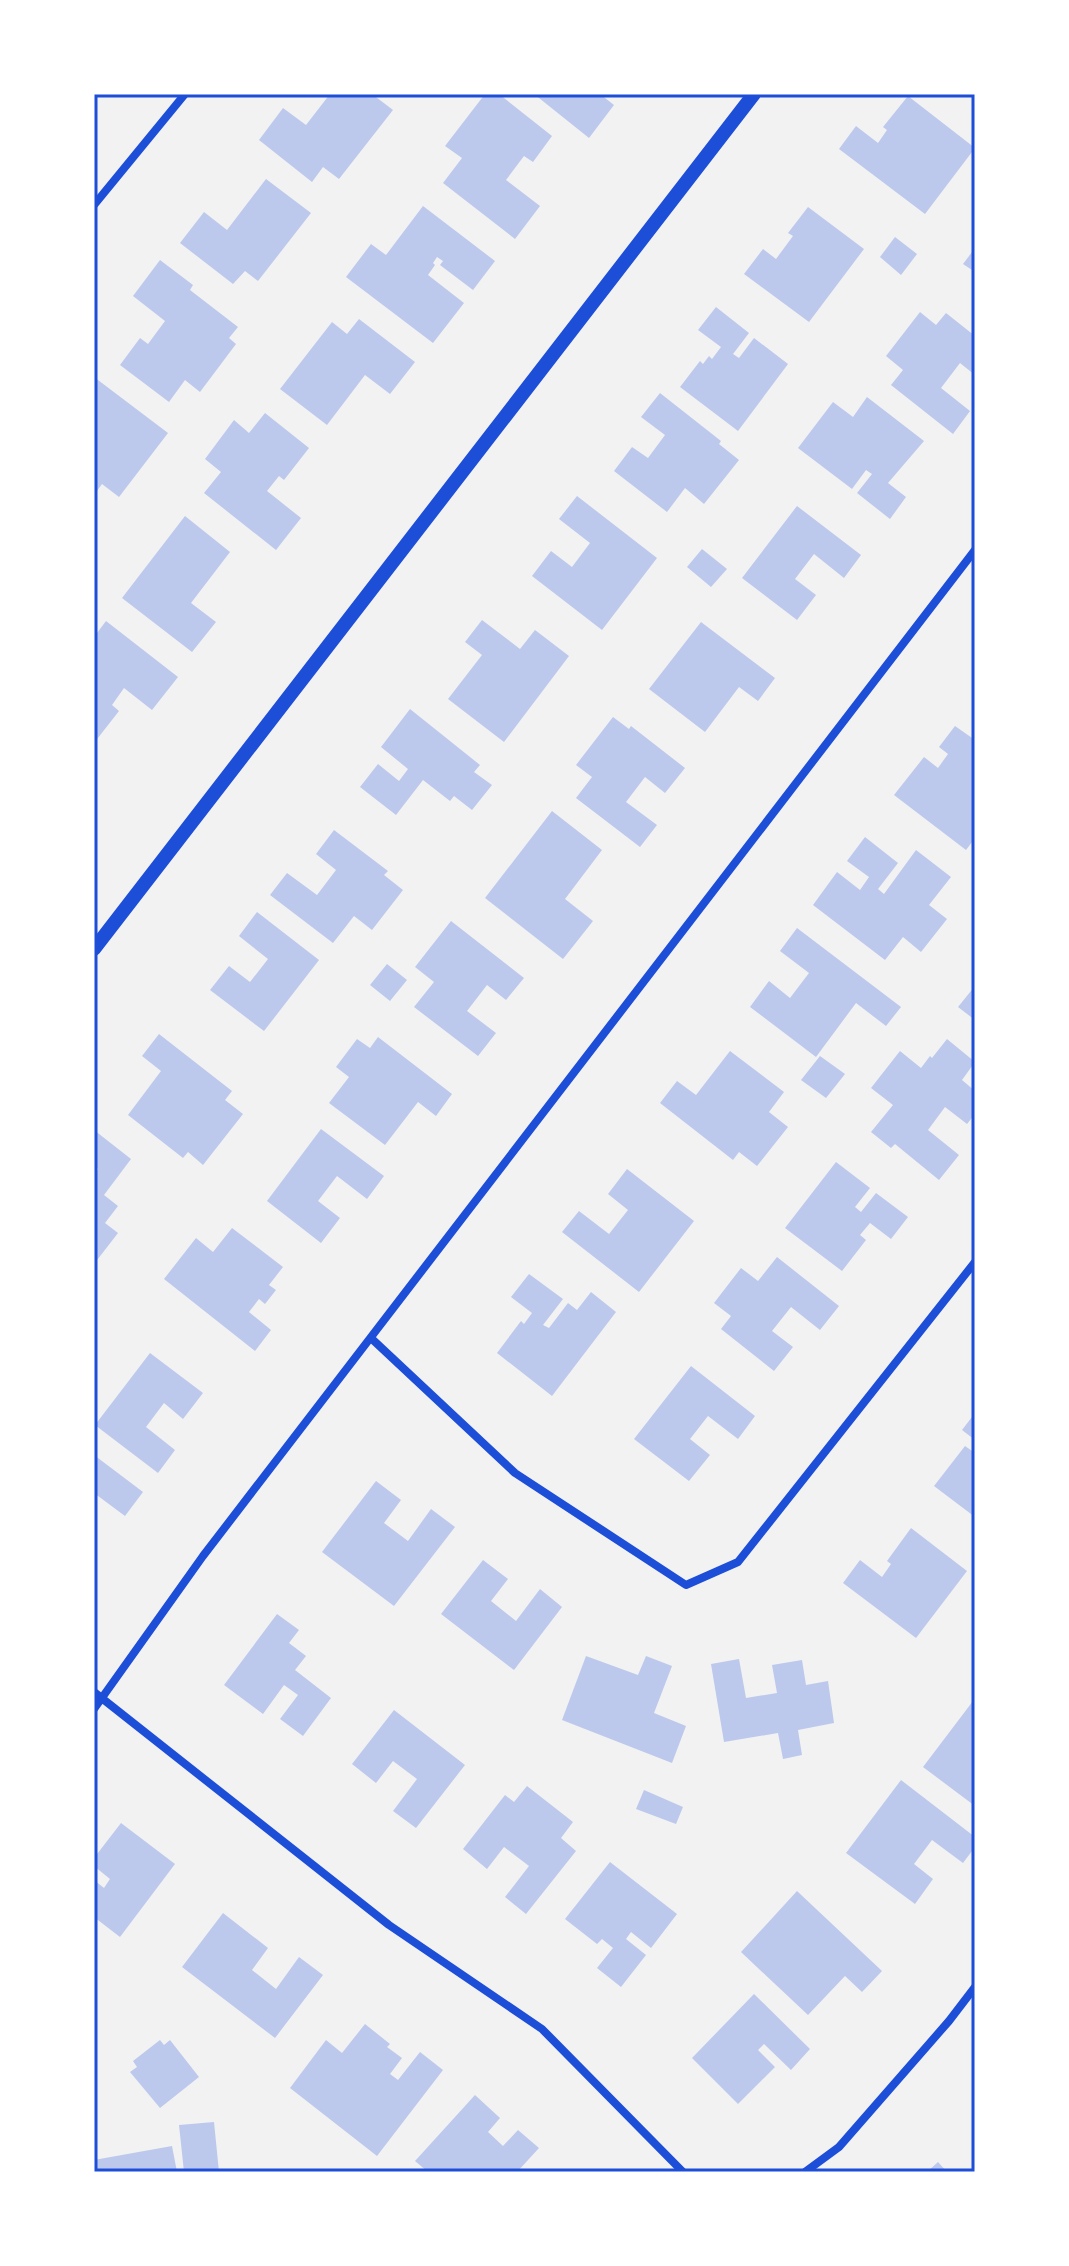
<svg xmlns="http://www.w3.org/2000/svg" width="1069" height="2266" font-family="Helvetica,sans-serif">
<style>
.building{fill:#bdc9ec}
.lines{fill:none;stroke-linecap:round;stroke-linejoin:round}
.minor{stroke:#1d4ed8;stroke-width:8}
.tertiary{stroke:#1d4ed8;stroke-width:14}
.neatline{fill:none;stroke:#1d4ed8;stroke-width:3}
</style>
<rect width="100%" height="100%" fill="#f2f2f2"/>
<!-- building -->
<path class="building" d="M 330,94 L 372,94 L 393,110 L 339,179 L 323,167 L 312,182 L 259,140 L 283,108 L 306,125 Z
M 485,94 L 499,94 L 552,136 L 533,162 L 524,156 L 506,180 L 540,206 L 515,239 L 443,183 L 462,158 L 445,146 Z
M 534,94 L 600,94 L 614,105 L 589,138 Z
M 908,96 L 975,148 L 925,214 L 839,149 L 856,126 L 878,143 L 887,130 L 883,127 Z
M 266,179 L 311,213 L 258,281 L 245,271 L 233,284 L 180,243 L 204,212 L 227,230 Z
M 423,206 L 495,261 L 473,290 L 440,265 L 443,261 L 437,257 L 433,263 L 435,265 L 428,275 L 464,303 L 433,343 L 346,277 L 371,244 L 386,255 Z
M 808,207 L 864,249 L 809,322 L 744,274 L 763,249 L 776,259 L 793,236 L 788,233 Z
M 895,237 L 917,254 L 901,275 L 880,257 Z
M 975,248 L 975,272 L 963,264 Z
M 160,260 L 193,285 L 190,290 L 238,327 L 229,338 L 236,344 L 200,392 L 185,380 L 169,402 L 120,365 L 140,338 L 148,344 L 165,321 L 133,296 Z
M 716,307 L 749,333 L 733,354 L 739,358 L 754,338 L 788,364 L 738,431 L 680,387 L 700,361 L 703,364 L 709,356 L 712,359 L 721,347 L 698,330 Z
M 920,312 L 936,325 L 946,313 L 975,336 L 975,375 L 960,363 L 941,388 L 970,411 L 953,434 L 891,385 L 903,370 L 886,356 Z
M 359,319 L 415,362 L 390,394 L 365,375 L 327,425 L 280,389 L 332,322 L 347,334 Z
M 94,377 L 168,433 L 119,497 L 102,484 L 94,495 Z
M 660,393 L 721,441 L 719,444 L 739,460 L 704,504 L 685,488 L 667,512 L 614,471 L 632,447 L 648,458 L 665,435 L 641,417 Z
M 867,397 L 924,441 L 888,483 L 906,497 L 890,519 L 857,493 L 872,474 L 866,470 L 852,489 L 798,448 L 833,402 L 853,417 Z
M 265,413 L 309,448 L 284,480 L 279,476 L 267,491 L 301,518 L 276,550 L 204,493 L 221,472 L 205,459 L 234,420 L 249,433 Z
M 577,496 L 657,558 L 602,630 L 532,576 L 551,551 L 572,567 L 590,543 L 559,519 Z
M 797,506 L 861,555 L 844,578 L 814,554 L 795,579 L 816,595 L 797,620 L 742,578 Z
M 185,516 L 230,552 L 191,603 L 216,622 L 192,652 L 122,598 Z
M 702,549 L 727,569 L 711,587 L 687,567 Z
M 482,620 L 520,649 L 535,630 L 569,656 L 504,742 L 448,699 L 482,655 L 465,642 Z
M 106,621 L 178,677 L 152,710 L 124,688 L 112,705 L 119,711 L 94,743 L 94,637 Z
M 701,622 L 775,678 L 758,701 L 739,687 L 705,732 L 649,689 Z
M 410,709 L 480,765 L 474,772 L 492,785 L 472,810 L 454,796 L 450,801 L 423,780 L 396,815 L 360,787 L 378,764 L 399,781 L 408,769 L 381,747 Z
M 613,717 L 629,729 L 631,726 L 685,768 L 665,793 L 645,777 L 626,802 L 657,825 L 640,847 L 576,798 L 592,777 L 576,765 Z
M 955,726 L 975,740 L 975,838 L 966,850 L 894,795 L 924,757 L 938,768 L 948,754 L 939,747 Z
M 552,811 L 602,850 L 565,899 L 593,921 L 563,959 L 485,898 Z
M 334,830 L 388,871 L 384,875 L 403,890 L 372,930 L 354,916 L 333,943 L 270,895 L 287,873 L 317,895 L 336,870 L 316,854 Z
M 865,837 L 898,863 L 878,889 L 884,894 L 916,850 L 951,877 L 929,905 L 947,919 L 921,952 L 903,937 L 885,960 L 813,905 L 837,872 L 860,890 L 869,877 L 847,861 Z
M 257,912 L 319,960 L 264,1031 L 210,990 L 229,966 L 250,982 L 268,959 L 239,936 Z
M 451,921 L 524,978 L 506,1000 L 487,985 L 467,1011 L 496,1033 L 478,1056 L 414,1007 L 434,982 L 415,967 Z
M 797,928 L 901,1007 L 886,1026 L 856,1003 L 816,1057 L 750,1007 L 769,981 L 790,998 L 809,973 L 780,951 Z
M 387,964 L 407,980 L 390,1001 L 370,985 Z
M 975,986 L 975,1020 L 958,1007 Z
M 159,1034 L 232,1091 L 225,1100 L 243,1114 L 203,1165 L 188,1152 L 183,1158 L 128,1115 L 161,1071 L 142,1056 Z
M 378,1037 L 452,1094 L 436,1116 L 418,1102 L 385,1145 L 329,1103 L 349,1077 L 336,1067 L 357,1039 L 370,1048 Z
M 947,1039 L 975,1062 L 962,1080 L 975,1091 L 975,1114 L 967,1124 L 945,1107 L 928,1130 L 959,1155 L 939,1180 L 895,1144 L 891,1148 L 871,1132 L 893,1105 L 871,1088 L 900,1051 L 921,1068 L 930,1056 L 932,1058 Z
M 730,1051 L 784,1092 L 769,1112 L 788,1127 L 757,1166 L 739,1152 L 733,1160 L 660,1103 L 677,1081 L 696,1095 Z
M 820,1056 L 845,1074 L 826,1098 L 801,1080 Z
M 321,1129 L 384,1176 L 367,1199 L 337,1176 L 318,1201 L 340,1218 L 321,1243 L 267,1201 Z
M 94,1130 L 131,1159 L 104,1195 L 118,1206 L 105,1223 L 118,1233 L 94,1264 L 94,1174 L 98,1169 L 94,1166 Z
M 836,1162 L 870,1188 L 855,1207 L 861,1212 L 876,1193 L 908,1217 L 891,1239 L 870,1223 L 860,1235 L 866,1240 L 842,1271 L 785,1228 Z
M 627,1169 L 694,1221 L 639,1292 L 562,1232 L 579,1211 L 609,1234 L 628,1210 L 608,1194 Z
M 232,1228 L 283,1267 L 269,1285 L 276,1290 L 265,1304 L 259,1299 L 249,1312 L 271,1330 L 255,1351 L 164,1279 L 196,1238 L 213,1252 Z
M 777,1257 L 839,1306 L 820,1330 L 791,1307 L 772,1331 L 793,1347 L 774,1371 L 721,1329 L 731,1316 L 714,1303 L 741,1268 L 758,1281 Z
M 529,1274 L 563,1299 L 543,1325 L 549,1328 L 568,1303 L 577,1310 L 591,1292 L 616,1312 L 552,1396 L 497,1353 L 521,1321 L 524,1324 L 532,1313 L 511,1297 Z
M 150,1353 L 203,1393 L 183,1419 L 164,1403 L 146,1427 L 175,1450 L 158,1473 L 95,1425 Z
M 691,1366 L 755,1416 L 738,1439 L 708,1416 L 690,1439 L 710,1455 L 689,1481 L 634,1439 Z
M 975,1413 L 975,1440 L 962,1430 Z
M 965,1446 L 975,1453 L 975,1517 L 934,1486 Z
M 94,1455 L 143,1492 L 125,1516 L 94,1493 Z
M 376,1481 L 401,1500 L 384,1523 L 408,1541 L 431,1509 L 455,1527 L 394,1606 L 322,1552 Z
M 911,1528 L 967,1571 L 916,1638 L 843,1583 L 860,1560 L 882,1577 L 891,1564 L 887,1561 Z
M 483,1560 L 508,1579 L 491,1601 L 516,1621 L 540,1589 L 562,1607 L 514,1670 L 441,1614 Z
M 277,1614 L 299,1630 L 289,1643 L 306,1656 L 295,1670 L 331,1698 L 303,1736 L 280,1719 L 298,1695 L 284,1685 L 263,1714 L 224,1685 Z
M 586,1656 L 638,1675 L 646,1656 L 672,1666 L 654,1713 L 686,1726 L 672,1763 L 562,1720 Z
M 739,1659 L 746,1698 L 777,1693 L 772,1665 L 802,1660 L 806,1685 L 828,1681 L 834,1723 L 798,1730 L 802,1755 L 783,1759 L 778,1733 L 724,1742 L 711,1664 Z
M 973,1701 L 975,1702 L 975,1806 L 923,1767 Z
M 394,1710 L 465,1765 L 416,1828 L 393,1811 L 417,1779 L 393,1761 L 376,1783 L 352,1764 Z
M 901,1780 L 975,1837 L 975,1847 L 963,1863 L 932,1840 L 914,1864 L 933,1879 L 915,1904 L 846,1853 Z
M 527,1786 L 573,1822 L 561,1838 L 576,1851 L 526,1914 L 505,1897 L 529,1866 L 504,1847 L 487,1869 L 463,1849 L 505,1795 L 514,1802 Z
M 644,1790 L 683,1807 L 676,1824 L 636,1809 Z
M 121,1823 L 175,1864 L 120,1937 L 94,1917 L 94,1880 L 104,1888 L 110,1879 L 94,1866 L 94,1858 Z
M 610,1862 L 677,1914 L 651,1948 L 631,1932 L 626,1939 L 646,1955 L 621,1987 L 597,1968 L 613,1948 L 602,1939 L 597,1944 L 565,1919 Z
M 797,1891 L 882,1971 L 862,1992 L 845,1976 L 808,2015 L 741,1952 Z
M 223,1913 L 268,1948 L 252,1970 L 276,1989 L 299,1957 L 323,1975 L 275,2038 L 182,1967 Z
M 754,1994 L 810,2049 L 791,2070 L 764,2044 L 758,2050 L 775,2067 L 738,2104 L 692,2058 Z
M 365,2024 L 390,2044 L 387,2047 L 402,2058 L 390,2074 L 398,2080 L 420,2052 L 443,2070 L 377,2156 L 290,2088 L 326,2040 L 342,2053 Z
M 160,2040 L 164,2045 L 170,2040 L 199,2077 L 160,2108 L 130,2072 L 137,2067 L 133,2061 Z
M 475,2095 L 500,2118 L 488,2132 L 503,2146 L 518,2130 L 539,2148 L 517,2172 L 428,2172 L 415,2161 Z
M 214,2122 L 219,2172 L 184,2172 L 179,2125 Z
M 172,2146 L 177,2172 L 94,2172 L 94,2160 Z
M 938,2162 L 947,2172 L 927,2172 Z"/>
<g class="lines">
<!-- minor -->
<path class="minor" d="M 94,205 L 185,94
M 372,1339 L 515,1473 L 686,1585 L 738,1562 L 975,1262
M 94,1692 L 389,1925 L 542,2029 L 683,2172
M 94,1709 L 203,1556 L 975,550
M 805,2172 L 839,2147 L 949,2021 L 975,1987"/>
<!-- tertiary -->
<path class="tertiary" d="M 94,949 L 754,94"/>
</g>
<!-- border -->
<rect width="1069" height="2266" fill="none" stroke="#ffffff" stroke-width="192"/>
<rect x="96" y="96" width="877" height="2074" class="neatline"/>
</svg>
